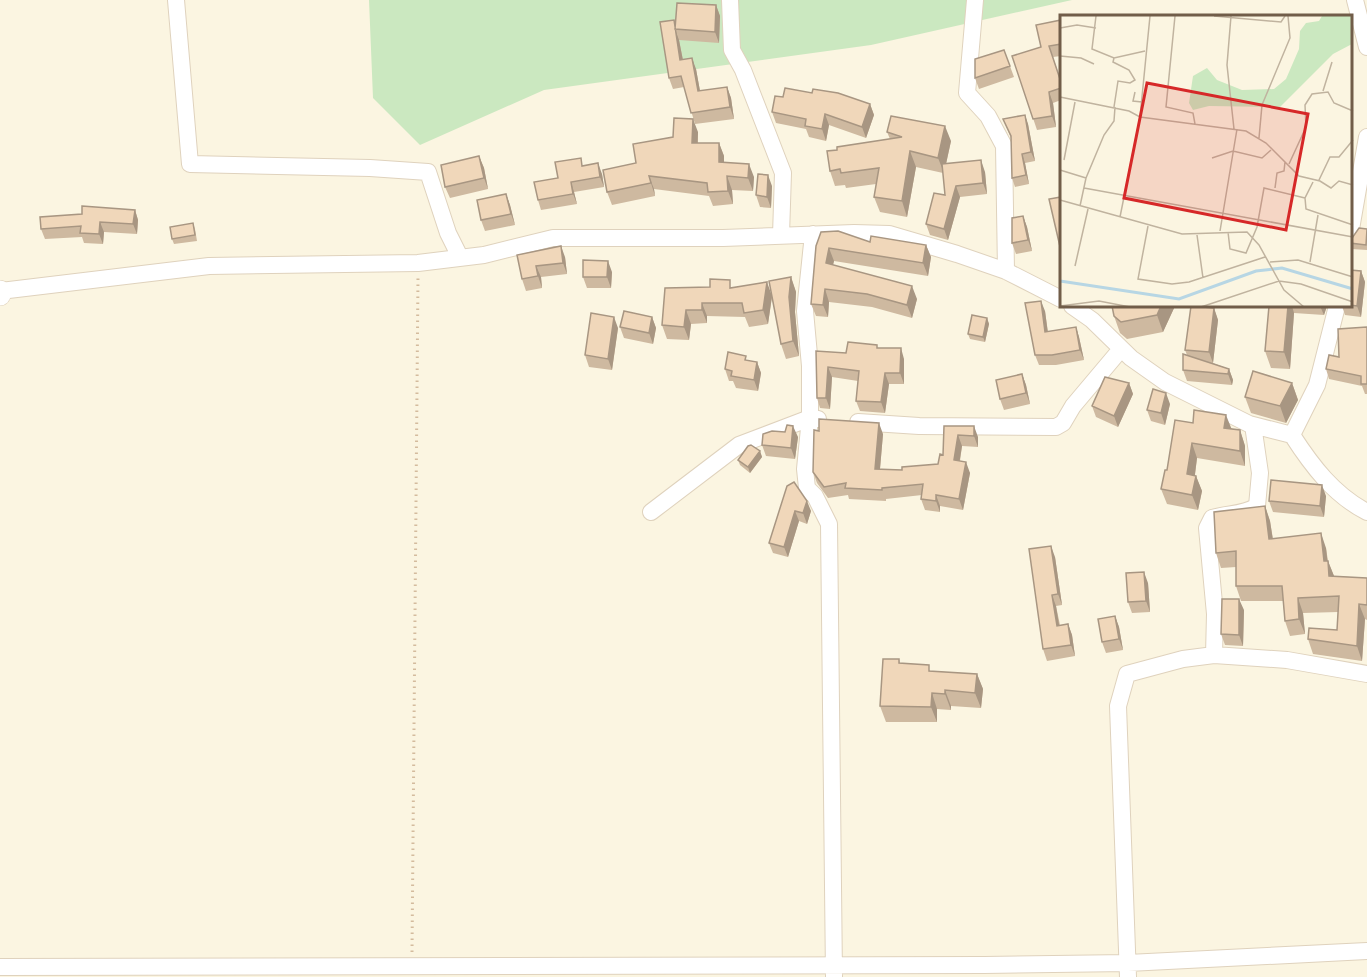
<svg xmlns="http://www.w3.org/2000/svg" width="1367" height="977" font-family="Roboto,sans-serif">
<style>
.green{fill:#cbe8c0}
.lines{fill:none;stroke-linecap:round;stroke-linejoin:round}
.minor-casing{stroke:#dfd2bd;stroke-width:18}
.tertiary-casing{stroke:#dfd2bd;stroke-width:22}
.path{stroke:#d4bb9d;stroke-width:3;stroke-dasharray:1.5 4.5;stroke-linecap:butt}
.minor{stroke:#fff;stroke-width:16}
.tertiary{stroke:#fff;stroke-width:21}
.wall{fill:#ceb9a0}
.shaded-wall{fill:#a89682}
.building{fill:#f0d7ba;stroke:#a89682;stroke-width:1.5}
.inset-river{fill:none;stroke:#b7d6e4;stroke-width:3}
.inset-road{fill:none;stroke:#c0b39f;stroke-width:1.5}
.view{fill:#d62828;fill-opacity:0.15;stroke:#d62828;stroke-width:3}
.inset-edge{fill:none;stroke:#715d49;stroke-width:3}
</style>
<rect width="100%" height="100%" fill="#fbf5e1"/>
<!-- green -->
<path class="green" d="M 369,0 L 1072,0 L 871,45 L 544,90 L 420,145 L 373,98 Z"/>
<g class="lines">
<!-- minor casing -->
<g class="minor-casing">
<path id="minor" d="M 176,0 L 190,164 L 370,168 L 428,172 L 448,233 L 460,257
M 730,0 L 732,50 L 743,70 L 783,173 L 781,235
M 975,0 L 967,93 L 988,116 L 1004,146 L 1006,271
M 1355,0 L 1367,47
M 813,234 L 805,311 L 810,366 L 810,418 L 805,469 L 807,488 L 815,496 L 829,524 L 834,976
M 1350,235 L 1367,137
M 0,291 L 209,266 L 418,263 L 484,255 L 553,238 L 723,238 L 854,233 L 889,234 L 957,254 L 1006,271 L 1061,299
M 1072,306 L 1092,320 L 1131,358 L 1165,382 L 1249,424 L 1292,435 C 1312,466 1334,495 1367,512
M 858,422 L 919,426 L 1056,427 L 1063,423 L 1073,406 L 1121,349
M 1292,435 L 1317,385 L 1337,306
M 651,512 L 739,445 L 810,418 L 818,419
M 1214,655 L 1215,614 L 1207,528 L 1212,518 C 1228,513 1244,515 1257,506 L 1260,473 L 1253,425
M 0,967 L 984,965 L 1128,963 L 1367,951
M 1128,977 L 1118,706 L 1127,674 L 1183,659 L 1214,655 L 1287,660 L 1367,674"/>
</g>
<!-- tertiary casing -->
<g class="tertiary-casing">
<path id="tertiary" d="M 0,295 L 0,291"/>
</g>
<!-- path -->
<path class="path" d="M 412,952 L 418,277"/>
<!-- minor -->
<use href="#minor" class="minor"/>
<!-- tertiary -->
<use href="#tertiary" class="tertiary"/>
</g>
<!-- wall -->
<path class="wall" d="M 716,5 L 720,16 L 719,43 L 679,40 L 683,60 L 696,69 L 700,91 L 727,87 L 731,98 L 734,119 L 695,124 L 684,87 L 673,89 L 669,78 L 675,25 Z
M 1061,20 L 1061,56 L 1053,57 L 1061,81 L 1061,100 L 1053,103 L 1056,127 L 1037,130 L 1012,56 L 1041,47 Z
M 1004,50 L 1014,77 L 979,89 L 975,78 Z
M 783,97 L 870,104 L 874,115 L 866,138 L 829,125 L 826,141 L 809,137 L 806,129 L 776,123 L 772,112 Z
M 1025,115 L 1028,124 L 1035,161 L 1025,163 L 1029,184 L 1015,187 L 1012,178 L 1011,138 L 1003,119 Z
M 698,132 L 698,143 L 719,143 L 724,156 L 724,162 L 754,177 L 753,191 L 732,190 L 733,204 L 713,206 L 709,196 L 654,189 L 655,196 L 612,205 L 607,192 L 636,163 L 673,137 Z
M 887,132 L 951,141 L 946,164 L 985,172 L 987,194 L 960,197 L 948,240 L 930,235 L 926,224 L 945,195 L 943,173 L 916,167 L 907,217 L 880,212 L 874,197 L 876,184 L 846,188 L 845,185 L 835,186 L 830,171 L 837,150 L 890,139 Z
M 479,156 L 484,168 L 488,189 L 450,198 L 445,187 Z
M 584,166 L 602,174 L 604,187 L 574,192 L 577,204 L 541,210 L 538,200 L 558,178 Z
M 772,186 L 771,208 L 760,207 L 756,195 Z
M 506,194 L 510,205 L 515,225 L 485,231 L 481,220 Z
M 135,210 L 138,220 L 137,234 L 104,232 L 103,244 L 84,243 L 82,237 L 45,239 L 41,229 L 82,214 Z
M 1023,216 L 1027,227 L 1032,251 L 1016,254 L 1012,243 Z
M 193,223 L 195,229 L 197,241 L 174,244 L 172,239 Z
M 1367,229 L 1367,250 L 1351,249 L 1350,243 Z
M 926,245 L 931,257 L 928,276 L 834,261 L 833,265 L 917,299 L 912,318 L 872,307 L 829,302 L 828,317 L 816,316 L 811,304 L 816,246 Z
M 517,255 L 565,257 L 567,274 L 541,277 L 542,288 L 526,291 L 522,279 Z
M 1350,270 L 1361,271 L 1365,282 L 1361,317 L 1345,315 L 1342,306 L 1350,306 Z
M 612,272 L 611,288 L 587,288 L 583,277 Z
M 791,277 L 796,292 L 795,312 L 799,356 L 786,359 L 781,344 L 772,297 L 768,324 L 749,327 L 745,317 L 707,316 L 707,323 L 691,324 L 689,340 L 667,339 L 662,325 L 665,288 L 733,288 L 772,295 Z
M 1175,306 L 1163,332 L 1127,339 L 1120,333 L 1114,316 Z
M 1269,306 L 1327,306 L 1324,315 L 1294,313 L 1290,369 L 1271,368 L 1265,351 Z
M 1214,308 L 1218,320 L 1213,363 L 1229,369 L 1233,380 L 1232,385 L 1187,381 L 1183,370 L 1187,355 L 1185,350 Z
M 1045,311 L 1048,332 L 1076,327 L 1079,337 L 1084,360 L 1056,365 L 1039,365 L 1035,355 Z
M 652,317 L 656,328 L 653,344 L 624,338 L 620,327 Z
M 987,318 L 989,324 L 985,342 L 970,339 L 968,334 Z
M 1367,327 L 1367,394 L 1365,394 L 1362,386 L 1329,379 L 1326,369 L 1339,357 Z
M 618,328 L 612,370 L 589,367 L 585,355 Z
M 878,348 L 904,359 L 904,384 L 889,384 L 885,413 L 860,411 L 856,401 L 858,381 L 832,377 L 830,409 L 820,408 L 817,398 L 816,351 L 846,353 Z
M 748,361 L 757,362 L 761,373 L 758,391 L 736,388 L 733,381 L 729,381 L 725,369 Z
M 1022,374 L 1026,385 L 1030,404 L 1004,410 L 1000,399 Z
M 1129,383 L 1133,394 L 1118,427 L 1096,417 L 1092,406 Z
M 1292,383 L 1298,400 L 1286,423 L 1251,413 L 1245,397 Z
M 1170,404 L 1165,425 L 1151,421 L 1147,410 Z
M 1175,420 L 1240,430 L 1245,446 L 1245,466 L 1197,458 L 1195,475 L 1196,476 L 1202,491 L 1198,510 L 1167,504 L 1161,489 L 1167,470 Z
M 944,426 L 978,437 L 978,447 L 962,446 L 960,461 L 970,473 L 963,510 L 940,506 L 940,512 L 925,510 L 921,499 L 922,495 L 886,499 L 886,501 L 849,499 L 848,495 L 828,498 L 817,483 L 813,472 L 819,431 L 883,434 L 880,469 L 902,470 L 938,464 L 943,455 Z
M 785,432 L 798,437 L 795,459 L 766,456 L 762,445 Z
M 760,451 L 762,457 L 750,473 L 740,465 L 738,460 Z
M 787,486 L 811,511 L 807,524 L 799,521 L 788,557 L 773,553 L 769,543 Z
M 1326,496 L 1324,517 L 1273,512 L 1269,501 Z
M 1265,506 L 1270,521 L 1273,539 L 1326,548 L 1328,561 L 1334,576 L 1367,578 L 1367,620 L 1365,619 L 1362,661 L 1313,654 L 1308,639 L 1337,630 L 1338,612 L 1303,613 L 1305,634 L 1290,636 L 1285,621 L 1283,601 L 1241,601 L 1236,586 L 1236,567 L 1221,568 L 1216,553 Z
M 1055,557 L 1062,605 L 1056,606 L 1060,625 L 1068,624 L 1072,635 L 1075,656 L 1047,661 L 1043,649 Z
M 1148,583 L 1150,612 L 1132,613 L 1128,602 Z
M 1244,610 L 1243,646 L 1225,645 L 1221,634 Z
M 1115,616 L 1119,627 L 1123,650 L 1106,653 L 1102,642 Z
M 899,659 L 900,663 L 931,671 L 977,674 L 983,689 L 981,708 L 951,706 L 951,710 L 937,709 L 937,722 L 886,722 L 880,706 Z"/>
<!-- shaded-wall -->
<path class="shaded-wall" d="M 716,5 L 720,16 L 719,43 L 715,32 Z
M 675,29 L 679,40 L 685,71 L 680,60 Z
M 692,58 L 696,69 L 702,102 L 698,91 Z
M 727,87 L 731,98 L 734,119 L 730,107 Z
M 1049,92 L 1053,103 L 1056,127 L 1052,116 Z
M 870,104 L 874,115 L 866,138 L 862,127 Z
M 825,114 L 829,125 L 826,141 L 822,129 Z
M 1025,115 L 1028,124 L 1035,161 L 1031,152 Z
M 693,119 L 698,132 L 697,156 L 692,143 Z
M 945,126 L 951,141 L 944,173 L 938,158 Z
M 719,143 L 724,156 L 724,175 L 719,162 Z
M 910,151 L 916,167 L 907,217 L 902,201 Z
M 1022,154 L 1025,163 L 1029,184 L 1026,175 Z
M 479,156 L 484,168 L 488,189 L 484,178 Z
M 981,160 L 985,172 L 987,194 L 983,183 Z
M 598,163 L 602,174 L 604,187 L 600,177 Z
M 749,164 L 754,177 L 753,191 L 748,178 Z
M 768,175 L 772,186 L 771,208 L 767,197 Z
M 649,176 L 654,189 L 655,196 L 651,183 Z
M 727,176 L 732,190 L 733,204 L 728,191 Z
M 571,182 L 574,192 L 577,204 L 573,194 Z
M 956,186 L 960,197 L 948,240 L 944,229 Z
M 506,194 L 510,205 L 515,225 L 511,214 Z
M 135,210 L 138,220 L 137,234 L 133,224 Z
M 1023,216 L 1027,227 L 1032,251 L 1028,240 Z
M 100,222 L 104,232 L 103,244 L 99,234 Z
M 926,245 L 931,257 L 928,276 L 923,263 Z
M 561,246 L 565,257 L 567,274 L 563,263 Z
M 829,248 L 834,261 L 830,276 L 826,263 Z
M 608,261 L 612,272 L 611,288 L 607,277 Z
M 536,266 L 541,277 L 542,288 L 538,276 Z
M 1361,271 L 1365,282 L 1361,317 L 1357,306 Z
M 791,277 L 796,292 L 795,312 L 799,356 L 793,341 L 789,297 Z
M 767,282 L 772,296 L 768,324 L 763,310 Z
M 912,286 L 917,299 L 912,318 L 907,305 Z
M 825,289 L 829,302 L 828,317 L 823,305 Z
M 1041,301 L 1045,311 L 1049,342 L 1045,332 Z
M 702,303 L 707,316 L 707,323 L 702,310 Z
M 1161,306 L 1175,306 L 1163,332 L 1157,315 Z
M 1288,306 L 1292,306 L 1294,313 L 1290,369 L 1284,352 Z
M 1320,306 L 1327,306 L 1324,315 Z
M 1214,308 L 1218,320 L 1213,363 L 1209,352 Z
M 686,310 L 691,324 L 689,340 L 684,327 Z
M 614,317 L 618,328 L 612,370 L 608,359 Z
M 652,317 L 656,328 L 653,344 L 649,333 Z
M 987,318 L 989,324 L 985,342 L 983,337 Z
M 1076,327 L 1079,337 L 1084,360 L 1080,350 Z
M 901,348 L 904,359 L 904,384 L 900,373 Z
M 757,362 L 761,373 L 758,391 L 754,380 Z
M 828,367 L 832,377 L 830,409 L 826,398 Z
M 1229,369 L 1233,380 L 1232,385 L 1228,374 Z
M 885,373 L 889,384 L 885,413 L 881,402 Z
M 1022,374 L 1026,385 L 1030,404 L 1026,393 Z
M 1129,383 L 1133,394 L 1118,427 L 1114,416 Z
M 1292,383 L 1298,400 L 1286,423 L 1280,406 Z
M 1166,393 L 1170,404 L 1165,425 L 1161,413 Z
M 1226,415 L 1232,430 L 1224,428 Z
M 879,423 L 883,434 L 879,480 L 875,469 Z
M 793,426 L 798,437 L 795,459 L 791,448 Z
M 974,426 L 978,437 L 978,447 L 974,436 Z
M 1240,430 L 1245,446 L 1245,466 L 1240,451 Z
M 958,435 L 962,446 L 958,471 L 954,460 Z
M 1192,443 L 1197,458 L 1193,489 L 1187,474 Z
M 760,451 L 762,457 L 750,473 L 748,467 Z
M 966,462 L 970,473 L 963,510 L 959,499 Z
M 1196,476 L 1202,491 L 1198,510 L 1192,495 Z
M 1322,485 L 1326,496 L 1324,517 L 1320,506 Z
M 936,495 L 940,506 L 940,512 L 936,501 Z
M 807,501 L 811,511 L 807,524 L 803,513 Z
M 1265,506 L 1270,521 L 1275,554 L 1269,539 Z
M 795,511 L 799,521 L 788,557 L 784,547 Z
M 1321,533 L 1326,548 L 1328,566 L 1328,561 L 1334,576 L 1334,591 L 1324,561 Z
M 1051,546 L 1055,557 L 1062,605 L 1058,594 Z
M 1144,572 L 1148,583 L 1150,612 L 1146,601 Z
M 1052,595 L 1056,606 L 1061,637 L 1057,626 Z
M 1298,598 L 1303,613 L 1305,634 L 1299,619 Z
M 1239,599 L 1244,610 L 1243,646 L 1239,635 Z
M 1359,604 L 1365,619 L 1362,661 L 1357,646 Z
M 1115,616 L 1119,627 L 1123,650 L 1119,639 Z
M 1068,624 L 1072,635 L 1075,656 L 1071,645 Z
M 977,674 L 983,689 L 981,708 L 975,693 Z
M 945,690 L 951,706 L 951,710 L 945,694 Z
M 932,693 L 937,709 L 937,722 L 931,707 Z"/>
<!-- building -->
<path class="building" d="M 677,3 L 716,5 L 715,32 L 675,29 Z
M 674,20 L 680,60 L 692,58 L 698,91 L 727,87 L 730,107 L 691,113 L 681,76 L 669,78 L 660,22 Z
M 1061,20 L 1061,44 L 1049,46 L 1061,82 L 1061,88 L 1049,92 L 1052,116 L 1033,119 L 1012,56 L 1041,47 L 1036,25 Z
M 1004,50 L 1010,66 L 975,78 L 975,59 Z
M 785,88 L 812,93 L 813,89 L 838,93 L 870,104 L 862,127 L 825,114 L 822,129 L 805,126 L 806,119 L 772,112 L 775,96 L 783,97 Z
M 1025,115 L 1031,152 L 1022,154 L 1026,175 L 1012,178 L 1011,136 L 1003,119 Z
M 891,116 L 945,126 L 938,158 L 910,151 L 902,201 L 874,197 L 879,168 L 841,173 L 840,169 L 830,171 L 827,151 L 837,150 L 837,147 L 902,137 L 887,132 Z
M 674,118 L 693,119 L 692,143 L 719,143 L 719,162 L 749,164 L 748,178 L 727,176 L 728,191 L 708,192 L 707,183 L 649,176 L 651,183 L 607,192 L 603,170 L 636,163 L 633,144 L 673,137 Z
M 479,156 L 484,178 L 445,187 L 441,165 Z
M 581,158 L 582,166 L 598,163 L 600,177 L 571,182 L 573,194 L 538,200 L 534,182 L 558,178 L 555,162 Z
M 981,160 L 983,183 L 956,186 L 944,229 L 926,224 L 934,193 L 945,195 L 942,164 Z
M 758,174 L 768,175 L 767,197 L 756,195 Z
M 506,194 L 511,214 L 481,220 L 477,200 Z
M 1061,197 L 1061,251 L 1049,199 Z
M 82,206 L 135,210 L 133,224 L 100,222 L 99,234 L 80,233 L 81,226 L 41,229 L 40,217 L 82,214 Z
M 1023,216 L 1028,240 L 1012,243 L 1012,218 Z
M 193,223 L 195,235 L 172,239 L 170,227 Z
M 1359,228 L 1367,229 L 1366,245 L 1350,243 L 1350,241 Z
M 838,231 L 870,242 L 871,236 L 926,245 L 923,263 L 829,248 L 826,263 L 912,286 L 907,305 L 867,294 L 825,289 L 823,305 L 811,304 L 816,246 L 821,232 Z
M 561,246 L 563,263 L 536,266 L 538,276 L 522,279 L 517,255 Z
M 583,260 L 608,261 L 607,277 L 583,277 Z
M 1350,270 L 1361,271 L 1357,306 L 1350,305 Z
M 791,277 L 789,297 L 793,341 L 781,344 L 769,281 Z
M 710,279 L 730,280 L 730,288 L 767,282 L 763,310 L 744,313 L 742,303 L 702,303 L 702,310 L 686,310 L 684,327 L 662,325 L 665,288 L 710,287 Z
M 1041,301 L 1045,332 L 1076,327 L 1080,350 L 1052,355 L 1035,355 L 1025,303 Z
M 1112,306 L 1161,306 L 1157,315 L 1121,322 L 1114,316 Z
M 1191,306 L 1214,308 L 1209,352 L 1185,350 Z
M 1269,306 L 1288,306 L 1284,352 L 1265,351 Z
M 624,311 L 652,317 L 649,333 L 620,327 Z
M 591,313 L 614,317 L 608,359 L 585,355 Z
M 972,315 L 987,318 L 983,337 L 968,334 Z
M 1367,327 L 1367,384 L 1361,384 L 1361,376 L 1326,369 L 1329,355 L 1339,357 L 1338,329 Z
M 848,342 L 877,345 L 877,348 L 901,348 L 900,373 L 885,373 L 881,402 L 856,401 L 859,371 L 828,367 L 826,398 L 817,398 L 816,351 L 846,353 Z
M 728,352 L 746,356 L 745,360 L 757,362 L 754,380 L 731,376 L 732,371 L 725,369 Z
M 1183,354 L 1229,369 L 1228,374 L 1183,370 Z
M 1253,371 L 1292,383 L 1280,406 L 1245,397 Z
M 1022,374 L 1026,393 L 1000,399 L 996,380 Z
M 1105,377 L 1129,383 L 1114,416 L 1092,406 Z
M 1153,389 L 1166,393 L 1161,413 L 1147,410 Z
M 1194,410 L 1226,415 L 1224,428 L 1240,430 L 1240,451 L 1192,443 L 1187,474 L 1196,476 L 1192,495 L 1161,489 L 1165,470 L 1167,470 L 1175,420 L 1193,423 Z
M 819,419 L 879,423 L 875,469 L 902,470 L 902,467 L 938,464 L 940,454 L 943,455 L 944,426 L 974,426 L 974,436 L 958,435 L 954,460 L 966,462 L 959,499 L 936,495 L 936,501 L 921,499 L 923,484 L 882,488 L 882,490 L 845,488 L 846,483 L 824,487 L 813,472 L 814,430 L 819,431 Z
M 787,425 L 793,426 L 791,448 L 762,445 L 763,434 L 772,431 L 785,432 Z
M 751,445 L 760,451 L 748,467 L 738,460 L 748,446 Z
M 1271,480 L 1322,485 L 1320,506 L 1269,501 Z
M 794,482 L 807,501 L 803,513 L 795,511 L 784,547 L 769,543 L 787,486 Z
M 1265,506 L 1269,539 L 1321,533 L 1324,561 L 1328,561 L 1329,576 L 1367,578 L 1367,605 L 1359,604 L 1357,646 L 1308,639 L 1309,628 L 1337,630 L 1339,596 L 1298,598 L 1299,619 L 1285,621 L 1282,586 L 1236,586 L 1236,551 L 1216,553 L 1214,512 Z
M 1051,546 L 1058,594 L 1052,595 L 1057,626 L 1068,624 L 1071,645 L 1043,649 L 1029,549 Z
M 1144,572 L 1146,601 L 1128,602 L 1126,573 Z
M 1222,599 L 1239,599 L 1239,635 L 1221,634 Z
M 1115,616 L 1119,639 L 1102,642 L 1098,619 Z
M 883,659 L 899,659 L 899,663 L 929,665 L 929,671 L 977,674 L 975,693 L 945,690 L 945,694 L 932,693 L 931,707 L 880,706 Z"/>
<!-- overview -->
<g transform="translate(1060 15)">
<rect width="292" height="292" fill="#fbf5e1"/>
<path d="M 262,1 L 292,1 L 292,29 L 273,39 L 220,92 L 149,91 L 133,95 L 129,88 L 133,61 L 147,53 L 157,65 L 182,75 L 214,74 L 226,64 L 239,34 L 240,16 L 246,8 L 259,6 Z" fill="#cbe8c0"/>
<path class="inset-river" d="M 0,266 L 119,284 L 196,256 L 222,253 L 293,274"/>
<path class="inset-road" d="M 36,1 L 32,34 L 54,43 L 85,36M 115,1 L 106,92 L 133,98 L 135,109M 154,1 L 221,7 L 225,1M 171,1 L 167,50 L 174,114M 0,13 L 17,10 L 36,13M 0,15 L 0,34M 0,41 L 21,43 L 34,49M 54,43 L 53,47 L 69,55 L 75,65 L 70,68 L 58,66 L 54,92M 263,76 L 272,47M 75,77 L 73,86 L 82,87M 0,82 L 69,96 L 80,102 L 186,116 L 206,128 L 239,161 L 260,166 L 271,173 L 279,166 L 293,170M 199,123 L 202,90 L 230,23 L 228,1M 152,143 L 173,136 L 202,143 L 211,135M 4,145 L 15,87M 229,149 L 246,112 L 245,90 L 252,79 L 268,77 L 274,88 L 293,96M 0,155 L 26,163M 259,165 L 270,142 L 279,142 L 293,125M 253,167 L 245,183 L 246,194 L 293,210M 24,173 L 293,222M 215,173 L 217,158 L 224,156 L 225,147M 0,185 L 122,219 L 187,217 L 199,230 L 224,275 L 244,292M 20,191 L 26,163 L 44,120 L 54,106 L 55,92M 60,202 L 80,102 L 90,1M 88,211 L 78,264 L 112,269 L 129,267 L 205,242M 160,216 L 177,114M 168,217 L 170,234 L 186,238 L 197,212 L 204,173 L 245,183M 137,220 L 143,263M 210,247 L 238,245 L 293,262M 250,247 L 258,200M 15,251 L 28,194M 0,291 L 39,286 L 70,292M 141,292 L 219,266 L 241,269 L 293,287"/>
<path class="view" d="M 87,68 L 248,99 L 226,215 L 64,183 Z"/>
<rect width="292" height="292" class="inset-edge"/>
</g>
</svg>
